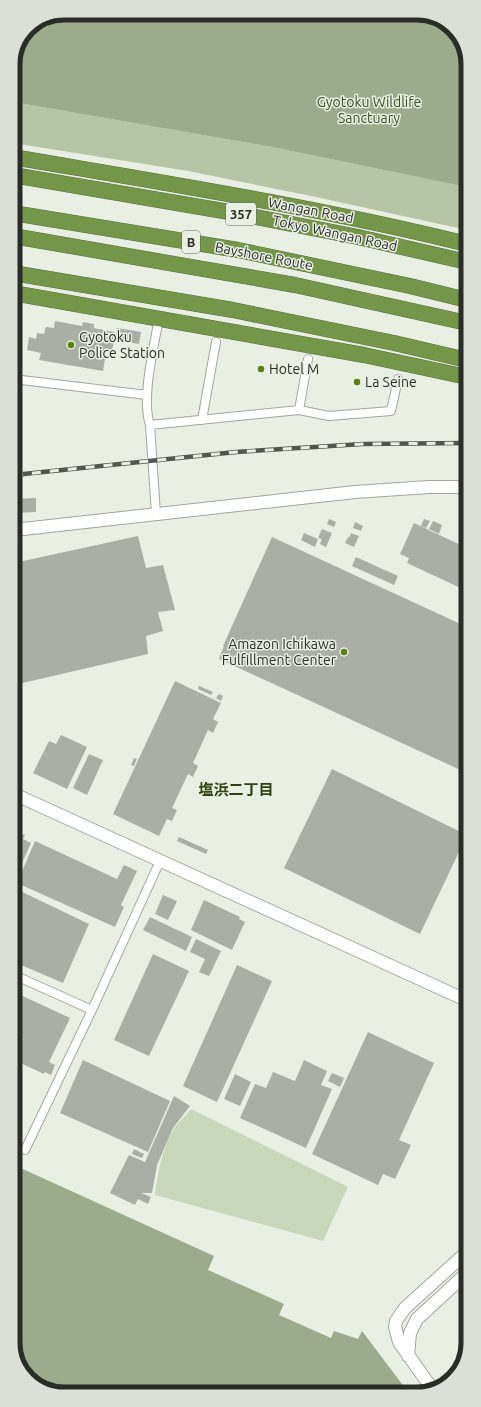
<svg xmlns="http://www.w3.org/2000/svg" width="481" height="1407" font-family="Ubuntu,'Noto Sans JP',sans-serif">
<style>
.green{fill:#c9d7ba}
.forest{fill:#b6c5a6}
.water{fill:#9cab8c}
.building{fill:#aaafa5}
.lines{fill:none;stroke-linecap:round;stroke-linejoin:round}
.street-casing{stroke:#a1a69c;stroke-width:10}
.secondary-casing{stroke:#a1a69c;stroke-width:14}
.highway-casing{stroke:#59713d;stroke-width:16}
.street{stroke:#fff;stroke-width:8}
.secondary{stroke:#fff;stroke-width:12}
.highway{stroke:#739649;stroke-width:15}
.rail-casing{stroke:#535650;stroke-width:4.5}
.rail{stroke:#eaefe4;stroke-width:3;stroke-dasharray:9;stroke-linecap:butt}
.poi-dot{fill:#5a840e;stroke:#eaefe4;stroke-width:1.5}
.labels{text-anchor:middle;dominant-baseline:central;stroke-width:3;stroke-linejoin:round;paint-order:stroke}
.shield{fill:#eaefe4;stroke:#646660;stroke-width:1}
.shield-label{font-size:13px;font-weight:bold;fill:#2a2c28}
.park-label{font-size:14px;fill:#384d1d;stroke:#eaefe4}
.street-label{font-size:14px;fill:#2a2c28;stroke:#eaefe4}
.poi-label{font-size:14px;fill:#2a2c28;stroke:#eaefe4;text-anchor:start}
.neighbourhood-label{font-size:15px;font-weight:bold;fill:#2e430f;stroke:#eaefe4}
.rim{fill:none;stroke:#2a2c28;stroke-width:5}
</style>
<rect width="100%" height="100%" fill="#eaefe4"/>
<!-- green -->
<path class="green" d="M 191,1109 L 348,1187 L 323,1241 L 155,1195 C 158,1171 162,1148 175,1127 C 180,1121 186,1115 191,1109 Z"/>
<!-- forest -->
<path class="forest" d="M 13,102 L 272,147 L 466,187 L 467,230 L 316,197 L 188,171 L 13,143 Z"/>
<!-- water -->
<path class="water" d="M 64,13 L 420,13 L 450,26 L 466,51 L 466,187 L 272,147 L 13,102 L 13,61 L 28,28 Z
M 14,1165 L 214,1256 L 208,1270 L 284,1304 L 279,1315 L 331,1338 L 334,1331 L 358,1339 L 362,1331 L 408,1392 L 61,1394 L 31,1381 L 15,1356 Z"/>
<!-- building -->
<path class="building" d="M 13,312 L 18,312 L 14,334 L 13,334 Z
M 55,321 L 115,332 L 112,353 L 106,352 L 103,371 L 39,360 L 41,353 L 27,350 L 29,337 L 36,339 L 37,333 L 44,334 L 46,327 L 54,328 Z
M 83,322 L 94,324 L 94,328 L 82,326 Z
M 117,328 L 141,332 L 139,344 L 115,340 Z
M 36,498 L 36,512 L 14,513 L 14,499 Z
M 329,519 L 336,522 L 334,527 L 327,524 Z
M 424,519 L 430,521 L 426,528 L 421,526 Z
M 433,521 L 442,525 L 439,534 L 429,529 Z
M 355,522 L 363,526 L 361,531 L 353,528 Z
M 414,523 L 467,548 L 467,591 L 407,563 L 409,558 L 400,554 Z
M 322,529 L 332,533 L 326,547 L 320,544 L 322,539 L 318,538 Z
M 304,533 L 318,539 L 315,547 L 301,540 Z
M 351,533 L 359,536 L 354,547 L 345,543 L 348,537 L 349,538 Z
M 138,536 L 146,568 L 163,565 L 175,610 L 158,612 L 163,631 L 146,636 L 148,654 L 14,685 L 14,563 Z
M 272,537 L 467,627 L 467,773 L 219,659 L 224,646 L 223,646 Z
M 356,557 L 398,576 L 394,585 L 352,566 Z
M 175,681 L 221,703 L 213,719 L 218,722 L 213,733 L 208,730 L 193,763 L 198,766 L 193,777 L 188,774 L 172,808 L 177,810 L 172,821 L 167,819 L 159,836 L 113,814 Z
M 199,686 L 213,692 L 211,695 L 198,689 Z
M 219,694 L 223,696 L 221,701 L 216,698 Z
M 61,735 L 87,747 L 67,789 L 33,773 L 49,741 L 56,744 Z
M 89,754 L 103,760 L 87,795 L 73,788 Z
M 134,758 L 137,759 L 134,766 L 131,765 Z
M 332,769 L 467,835 L 420,934 L 284,868 Z
M 14,831 L 25,835 L 23,839 L 31,843 L 14,881 Z
M 179,837 L 208,850 L 206,854 L 177,841 Z
M 35,841 L 117,879 L 124,865 L 137,871 L 121,905 L 124,907 L 115,927 L 17,883 Z
M 14,888 L 89,924 L 63,983 L 14,962 Z
M 163,895 L 177,901 L 168,920 L 155,914 Z
M 204,900 L 240,917 L 239,919 L 245,922 L 232,950 L 191,930 Z
M 150,917 L 192,937 L 186,951 L 143,930 Z
M 196,939 L 221,951 L 209,976 L 199,972 L 205,959 L 190,952 Z
M 153,954 L 189,971 L 149,1056 L 114,1040 Z
M 237,965 L 272,981 L 217,1102 L 183,1086 Z
M 14,992 L 70,1018 L 49,1062 L 55,1065 L 51,1075 L 45,1072 L 44,1074 L 14,1060 L 23,1039 L 14,1035 Z
M 368,1032 L 434,1063 L 399,1140 L 411,1145 L 395,1179 L 383,1174 L 378,1185 L 312,1154 Z
M 83,1060 L 170,1101 L 148,1152 L 60,1113 Z
M 304,1060 L 327,1071 L 321,1085 L 332,1089 L 306,1148 L 240,1118 L 255,1084 L 266,1088 L 273,1072 L 295,1081 Z
M 332,1073 L 344,1078 L 340,1087 L 328,1081 Z
M 235,1074 L 251,1082 L 240,1106 L 224,1099 Z
M 174,1096 L 190,1106 L 173,1128 L 157,1165 L 152,1193 L 141,1193 L 151,1197 L 148,1204 L 138,1199 L 135,1205 L 110,1193 L 129,1155 L 145,1162 Z
M 14,1137 L 21,1140 L 14,1154 Z
M 134,1149 L 144,1154 L 142,1158 L 132,1154 Z"/>
<g class="lines">
<!-- street casing -->
<g class="street-casing">
<path id="street" d="M 13,379 L 147,395
M 299,410 L 308,359
M 202,420 L 216,342
M 150,425 L 299,410 L 329,416 L 391,411 L 398,379
M 156,514 L 150,425 C 141,398 154,347 159,318
M 14,975 L 92,1010
M 25,1150 L 92,1010 L 160,861"/>
</g>
<!-- secondary casing -->
<g class="secondary-casing">
<path id="secondary" d="M 14,530 L 355,492 L 429,487 L 467,487
M 14,794 L 468,1001
M 408,1356 L 410,1333 L 417,1319 L 468,1272
M 433,1390 L 399,1342 L 395,1327 L 396,1321 L 405,1308 L 468,1251"/>
</g>
<!-- highway casing -->
<g class="highway-casing">
<path id="highway" d="M 13,157 C 165,183 317,207 467,244
M 13,175 L 235,213 L 358,237 L 467,262
M 13,213 L 238,250 L 410,286 L 467,300
M 13,236 L 295,285 L 467,323
M 13,273 L 233,310 L 394,343 L 467,360
M 13,293 L 364,355 L 467,377"/>
</g>
<!-- street -->
<use href="#street" class="street"/>
<!-- secondary -->
<use href="#secondary" class="secondary"/>
<!-- highway -->
<use href="#highway" class="highway"/>
<!-- rail casing -->
<g class="rail-casing">
<path id="rail" d="M 14,475 L 236,452 L 363,444 L 467,443"/>
</g>
<!-- rail -->
<use href="#rail" class="rail"/>
</g>
<!-- markers -->
<g class="poi-dot">
<circle cx="71" cy="345" r="4"/>
<circle cx="261" cy="369" r="4"/>
<circle cx="357" cy="382" r="4"/>
<circle cx="344" cy="652" r="4"/>
</g>
<g class="labels">
<!-- shield labels -->
<g class="shield">
<rect x="226" y="203" width="30" height="22" rx="3"/>
<rect x="182" y="231" width="18" height="22" rx="3"/>
</g>
<g class="shield-label">
<text x="241" y="214">357</text>
<text x="191" y="242">B</text>
</g>
<!-- park labels -->
<g class="park-label">
<text x="369" y="102">Gyotoku Wildlife<tspan x="369" dy="16">Sanctuary</tspan></text>
</g>
<!-- street labels -->
<g class="street-label">
<text transform="translate(311 210) rotate(11)">Wangan Road</text>
<text transform="translate(335 233) rotate(12)">Tokyo Wangan Road</text>
<text transform="translate(264 256) rotate(11)">Bayshore Route</text>
</g>
<!-- poi labels -->
<g class="poi-label">
<text x="79" y="337">Gyotoku<tspan x="79" dy="16">Police Station</tspan></text>
<text x="269" y="369">Hotel M</text>
<text x="365" y="382">La Seine</text>
<text x="336" y="644" text-anchor="end">Amazon Ichikawa<tspan x="336" dy="16">Fulfillment Center</tspan></text>
</g>
<!-- neighbourhood labels -->
<g class="neighbourhood-label">
<text x="236" y="789">塩浜二丁目</text>
</g>
</g>
<!-- crop -->
<path d="M0 0H481V1407H0ZM64 20H417A44 44 0 0 1 461 64V1343A44 44 0 0 1 417 1387H64A44 44 0 0 1 20 1343V64A44 44 0 0 1 64 20Z" fill="#dbdfd5" fill-rule="evenodd"/>
<path class="rim" d="M64 20H417A44 44 0 0 1 461 64V1343A44 44 0 0 1 417 1387H64A44 44 0 0 1 20 1343V64A44 44 0 0 1 64 20Z"/>
</svg>
